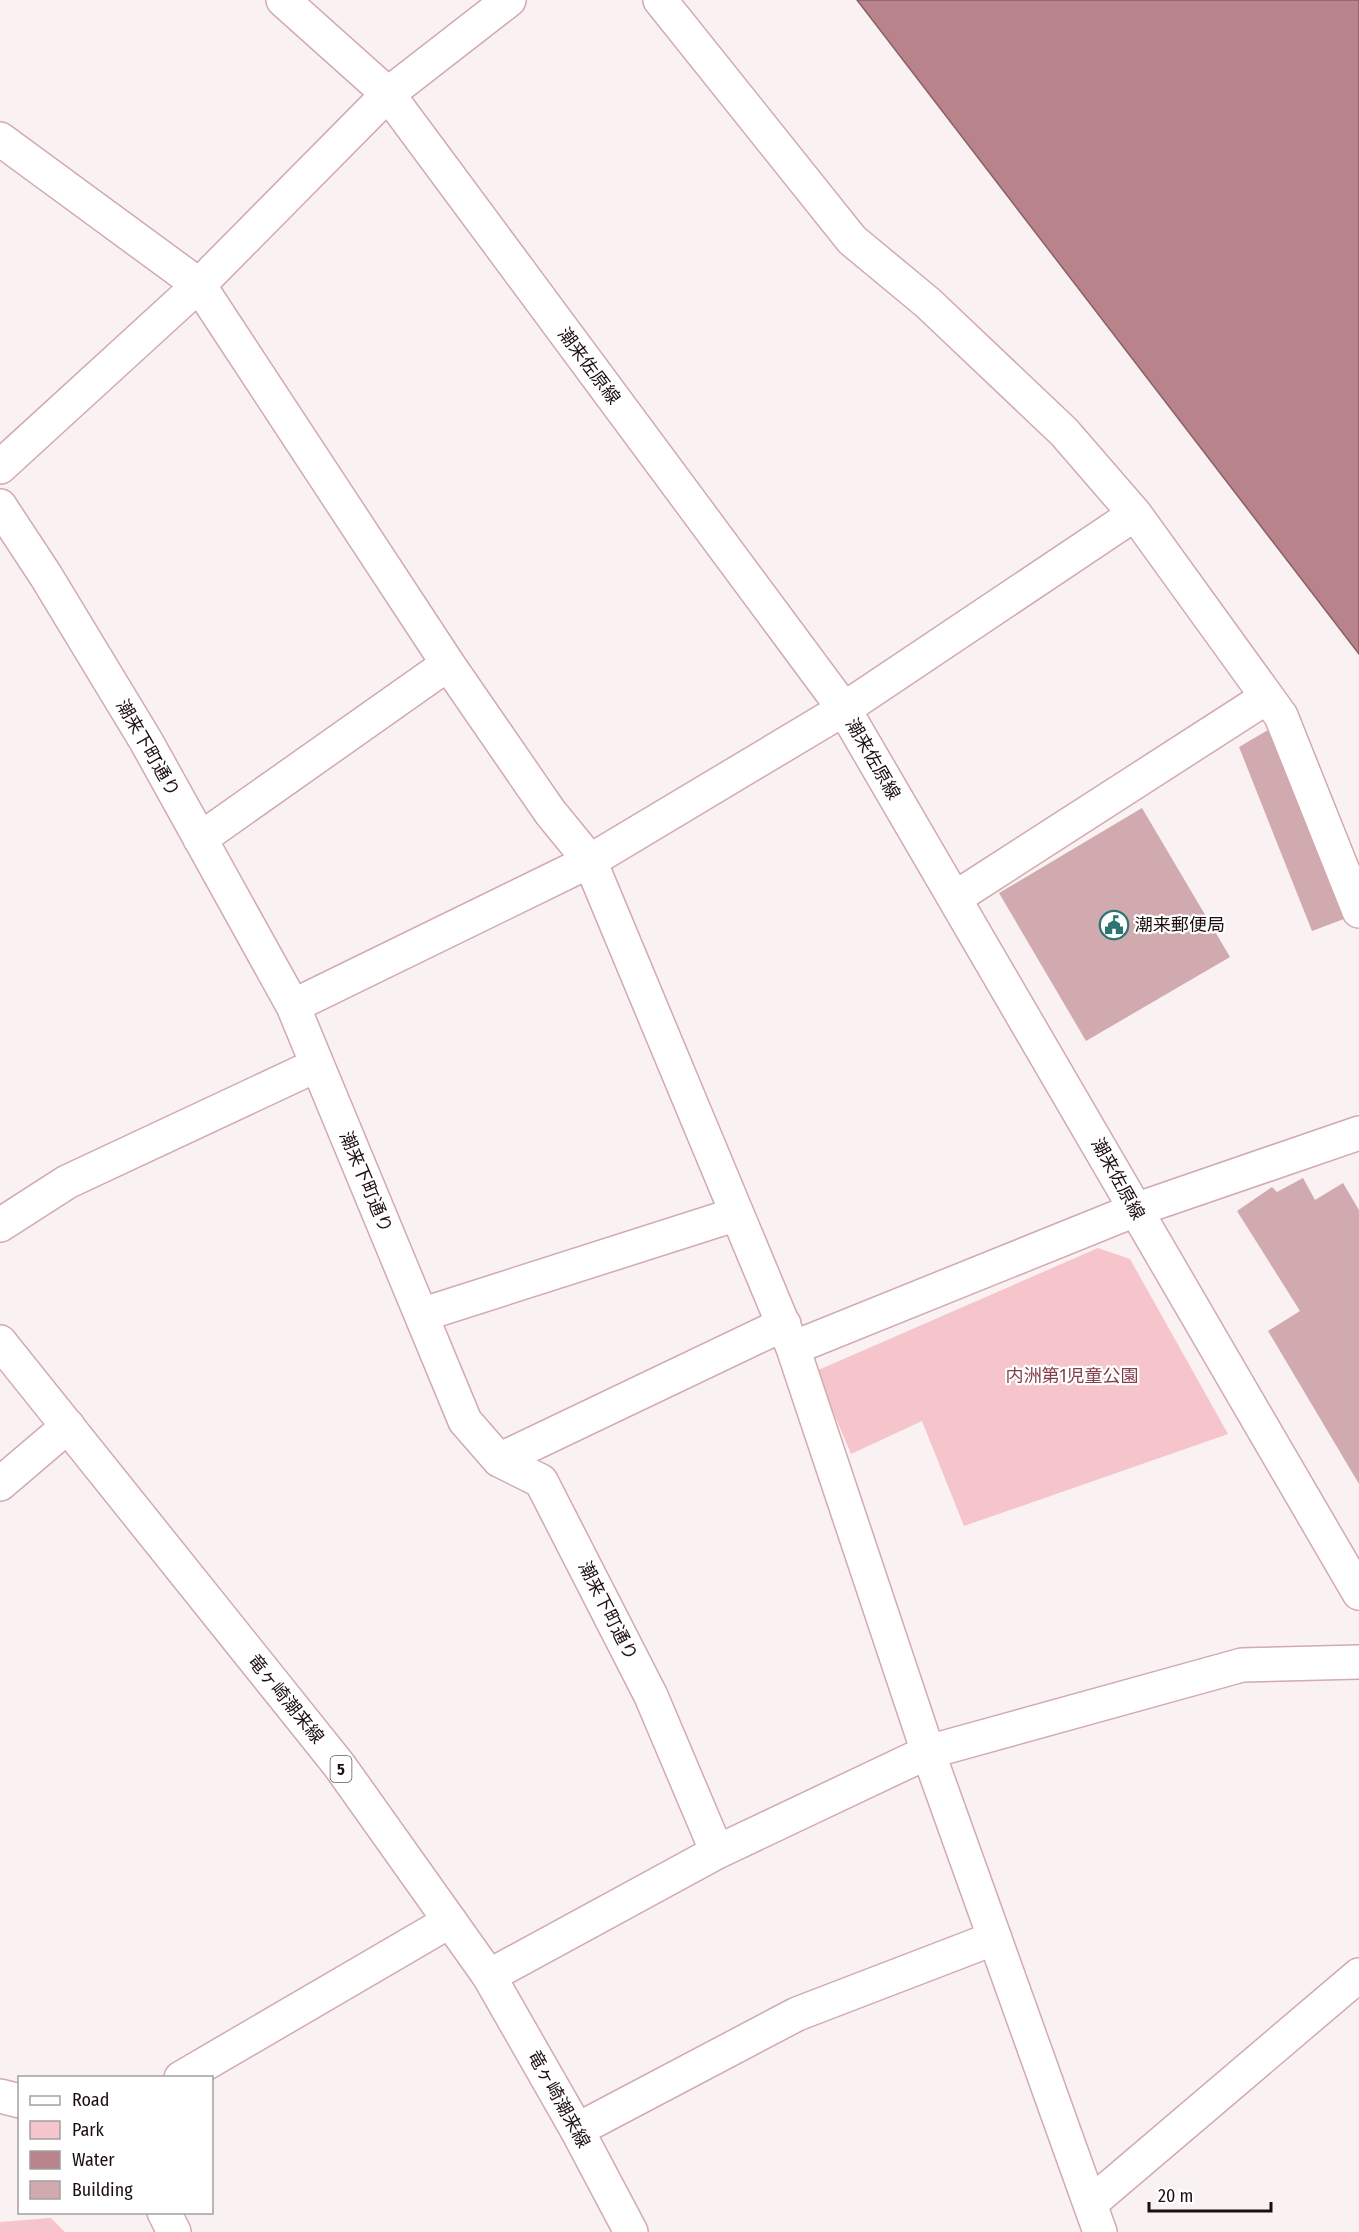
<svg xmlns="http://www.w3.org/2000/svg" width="1359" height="2232" font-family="'Fira Sans Condensed','Noto Sans JP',sans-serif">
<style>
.green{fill:#f6c4cb}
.water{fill:#b8838b;stroke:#8a6066;stroke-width:1.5}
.building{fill:#d1aaaf}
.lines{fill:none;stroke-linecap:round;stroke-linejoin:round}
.minor-casing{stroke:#d2aab0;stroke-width:36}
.major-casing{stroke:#d2aab0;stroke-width:36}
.minor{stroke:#fff;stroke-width:33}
.major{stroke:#fff;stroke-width:33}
.labels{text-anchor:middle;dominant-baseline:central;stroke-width:4.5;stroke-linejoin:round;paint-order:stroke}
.shield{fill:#fff;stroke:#615758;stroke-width:1.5}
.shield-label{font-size:16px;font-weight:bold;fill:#1d0f11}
.street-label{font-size:18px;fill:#1d0f11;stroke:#fff}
.poi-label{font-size:18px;fill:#1d0f11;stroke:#fff;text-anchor:start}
.park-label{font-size:18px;fill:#833e4b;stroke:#fff}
</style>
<rect width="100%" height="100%" fill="#f9f1f2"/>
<!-- green -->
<path class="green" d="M 1098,1248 L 1130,1259 L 1228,1434 L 964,1526 L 922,1421 L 851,1454 L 816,1371 Z
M 51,2218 L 65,2232 L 0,2232 L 0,2222 Z"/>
<!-- water -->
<path class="water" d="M 857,0 L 1359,0 L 1359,654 Z"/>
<!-- building -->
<path class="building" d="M 1268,730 L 1344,919 L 1312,931 L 1239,747 Z
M 1142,808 L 1230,957 L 1086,1041 L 999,893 Z
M 1303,1178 L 1315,1200 L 1343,1183 L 1359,1210 L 1359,1484 L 1268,1331 L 1300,1311 L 1237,1211 L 1272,1187 L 1277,1192 Z"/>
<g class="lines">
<!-- minor casing -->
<g class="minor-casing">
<path id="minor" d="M 660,0 L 852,240 L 928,303 L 1064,432 L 1135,514 L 1281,716 L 1359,911
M 0,139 L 199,285 L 448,664 L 550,812 L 590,861 L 793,1348 L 928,1752 L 1100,2232
M 0,467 L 199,285 L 388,94 L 509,0
M 0,506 L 46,576 L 146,741 L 293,1006 L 465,1421 L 499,1460 L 541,1481 L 651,1696 L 717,1852
M 200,839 L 448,664
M 955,898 L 1267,697
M 293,1006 L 590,861 L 844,709 L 1135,514
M 0,1225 L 67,1182 L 317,1065
M 421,1315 L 737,1214
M 793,1348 L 1135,1210 L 1359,1133
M 499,1460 L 784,1324
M 0,1484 L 68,1426
M 489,1976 L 717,1852 L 928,1752 L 1242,1665 L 1359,1662
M 181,2078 L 450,1921
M 0,2096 L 20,2101
M 577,2130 L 797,2014 L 995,1938
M 1091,2203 L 1359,1975
M 164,2212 L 174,2232"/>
</g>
<!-- major casing -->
<g class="major-casing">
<path id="major" d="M 283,0 L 388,94 L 844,709 L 1359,1593
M 0,1342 L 339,1765 L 489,1976 L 577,2130 L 631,2232"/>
</g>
<!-- minor -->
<use href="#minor" class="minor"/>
<!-- major -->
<use href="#major" class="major"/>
</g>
<!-- icons -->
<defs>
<g id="civic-ring" transform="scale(1.5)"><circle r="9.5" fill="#fff" stroke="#2c7571" stroke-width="1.5"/><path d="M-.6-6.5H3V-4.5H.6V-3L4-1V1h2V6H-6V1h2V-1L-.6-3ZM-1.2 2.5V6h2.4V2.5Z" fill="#2c7571"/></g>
</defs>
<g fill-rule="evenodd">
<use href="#civic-ring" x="1114" y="925"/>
</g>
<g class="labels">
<!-- shield labels -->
<rect class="shield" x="330.5" y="1756" width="21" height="26" rx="4.5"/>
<g class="shield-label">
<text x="341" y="1769">5</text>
</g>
<!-- street labels -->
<g class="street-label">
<text transform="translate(589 366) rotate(53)">潮来佐原線</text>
<text transform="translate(148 748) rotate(60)">潮来下町通り</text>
<text transform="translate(873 759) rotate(60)">潮来佐原線</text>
<text transform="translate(1118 1179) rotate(61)">潮来佐原線</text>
<text transform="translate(366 1182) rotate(67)">潮来下町通り</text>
<text transform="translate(608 1611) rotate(63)">潮来下町通り</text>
<text transform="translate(286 1699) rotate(51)">竜ヶ崎潮来線</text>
<text transform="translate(559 2099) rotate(61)">竜ヶ崎潮来線</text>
</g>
<!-- poi labels -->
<g class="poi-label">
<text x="1135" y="925">潮来郵便局</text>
</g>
<!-- park labels -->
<g class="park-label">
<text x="1072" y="1376">内洲第1児童公園</text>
</g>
</g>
<!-- legend -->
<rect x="18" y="2076" width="195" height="138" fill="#ffffff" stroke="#a59fa0" stroke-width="1.5"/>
<rect x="30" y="2096" width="30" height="9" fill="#ffffff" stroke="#a59fa0" stroke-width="1.5"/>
<text x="72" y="2106" font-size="18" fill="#1d0f11">Road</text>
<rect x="30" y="2121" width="30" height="18" fill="#f6c4cb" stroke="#a59fa0" stroke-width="1.5"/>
<text x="72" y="2136" font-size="18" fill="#1d0f11">Park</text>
<rect x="30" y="2151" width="30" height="18" fill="#b8838b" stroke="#a59fa0" stroke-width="1.5"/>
<text x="72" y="2166" font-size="18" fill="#1d0f11">Water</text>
<rect x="30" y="2181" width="30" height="18" fill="#d1aaaf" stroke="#a59fa0" stroke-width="1.5"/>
<text x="72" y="2196" font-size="18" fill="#1d0f11">Building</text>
<!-- scale -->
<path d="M1149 2202v9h122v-9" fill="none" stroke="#1d0f11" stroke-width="3"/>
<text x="1158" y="2202" font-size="18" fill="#1d0f11" stroke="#ffffff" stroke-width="4.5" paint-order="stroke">20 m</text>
</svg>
